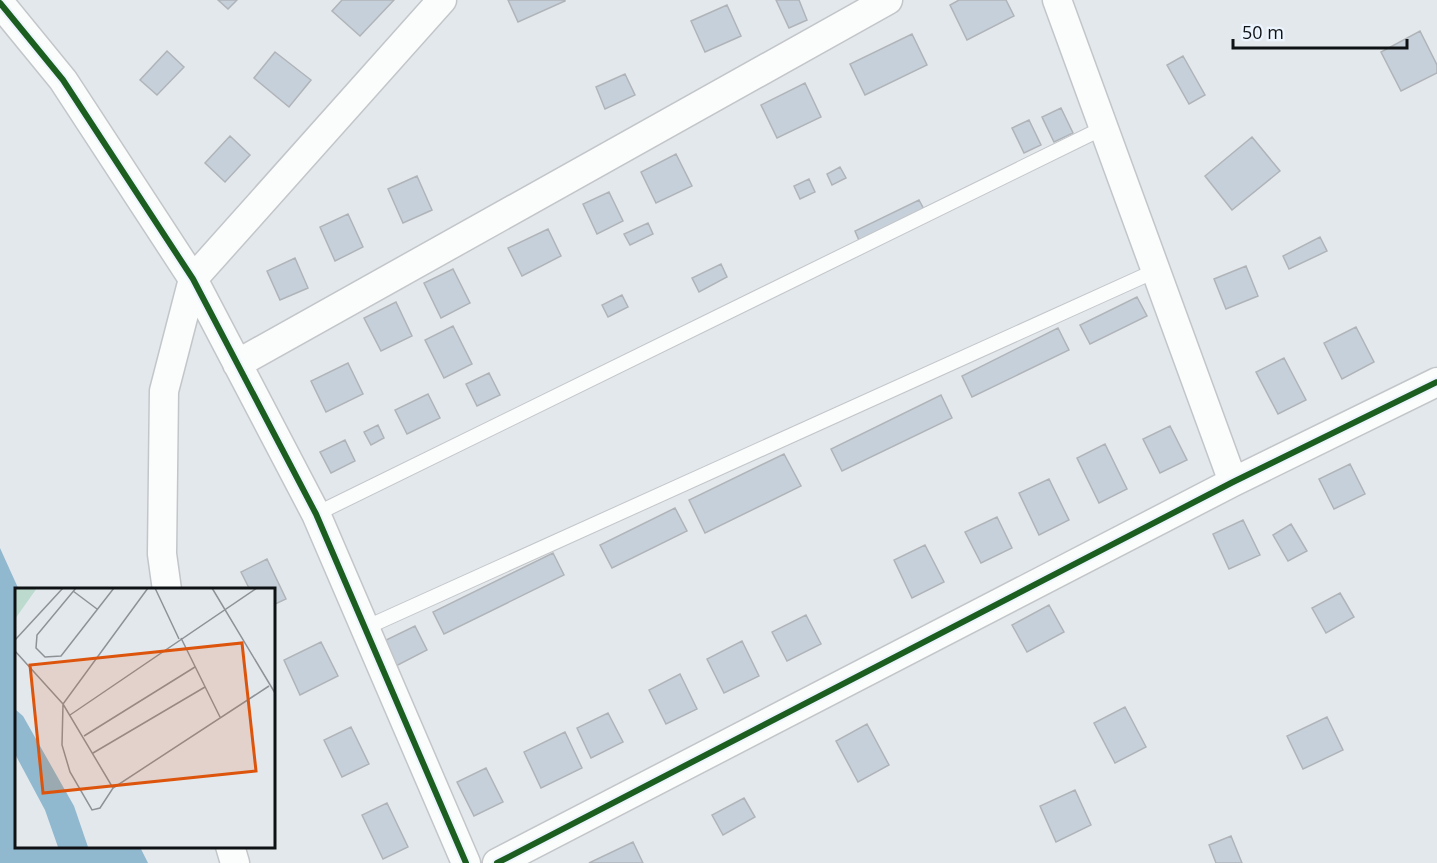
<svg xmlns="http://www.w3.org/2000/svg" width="1437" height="863" font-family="'Open Sans',sans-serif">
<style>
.water{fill:#90b8ce}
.building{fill:#c6d0da;stroke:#b0b4b8;stroke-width:1.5}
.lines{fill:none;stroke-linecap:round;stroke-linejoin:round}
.service-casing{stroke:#c3c6c9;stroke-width:16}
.minor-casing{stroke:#c3c6c9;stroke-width:31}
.service{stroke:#fbfcfc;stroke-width:14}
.minor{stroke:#fbfcfc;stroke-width:28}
.cycleway-casing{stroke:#ecf4fe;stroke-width:10}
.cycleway{stroke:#1b5e20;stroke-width:6}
.inset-road{fill:none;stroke:#8e9297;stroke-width:1.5}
.view{fill:#dd550c;fill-opacity:0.15;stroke:#dd550c;stroke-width:3}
.inset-edge{fill:none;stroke:#0f1215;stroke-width:3}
</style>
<rect width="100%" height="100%" fill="#e3e8ed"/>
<!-- water -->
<path class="water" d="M 0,548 L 19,590 L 16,590 L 16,846 L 140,847 L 148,863 L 0,863 Z"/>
<!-- building -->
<path class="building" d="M 218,0 L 237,0 L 228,9 Z
M 342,0 L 394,0 L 360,36 L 332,11 Z
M 508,0 L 565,0 L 565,1 L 518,22 Z
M 776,0 L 799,0 L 807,20 L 789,28 Z
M 959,0 L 1006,0 L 1014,16 L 967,40 L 950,5 Z
M 727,5 L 741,36 L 705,52 L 691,21 Z
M 1420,31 L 1437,65 L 1437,73 L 1401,91 L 1381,52 Z
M 912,34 L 927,65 L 865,95 L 850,64 Z
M 167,51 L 184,67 L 157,95 L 140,80 Z
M 275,52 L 311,80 L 289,107 L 254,78 Z
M 1183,56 L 1205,95 L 1189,104 L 1167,65 Z
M 625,74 L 635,95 L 605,109 L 596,87 Z
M 805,83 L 821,117 L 777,138 L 761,105 Z
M 1061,108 L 1073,133 L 1054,142 L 1042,117 Z
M 1029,120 L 1041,145 L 1024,153 L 1012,128 Z
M 230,136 L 250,155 L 225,182 L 205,163 Z
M 1252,137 L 1280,171 L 1232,210 L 1205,176 Z
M 676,154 L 692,186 L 656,203 L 641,172 Z
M 840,167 L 846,178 L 832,185 L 827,174 Z
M 417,176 L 432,210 L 403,223 L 388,189 Z
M 809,179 L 815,192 L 800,199 L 794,186 Z
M 609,192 L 623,221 L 597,234 L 583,204 Z
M 919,200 L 926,213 L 861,245 L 855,231 Z
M 348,214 L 363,247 L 335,261 L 320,227 Z
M 648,223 L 653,234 L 630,245 L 624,234 Z
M 548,229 L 561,256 L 522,276 L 508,248 Z
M 1320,237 L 1327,251 L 1289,269 L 1283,256 Z
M 295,258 L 308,288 L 280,300 L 267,271 Z
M 721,264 L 727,277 L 699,292 L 692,278 Z
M 1246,266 L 1258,296 L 1226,309 L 1214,279 Z
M 453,269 L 470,303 L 441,318 L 424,283 Z
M 622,295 L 628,307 L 608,317 L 602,305 Z
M 1137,297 L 1147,316 L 1090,344 L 1080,325 Z
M 396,302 L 412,336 L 381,351 L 364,318 Z
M 453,326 L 472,364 L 444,378 L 425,340 Z
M 1356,327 L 1374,362 L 1342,379 L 1324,343 Z
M 1058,328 L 1069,350 L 972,397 L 962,376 Z
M 1284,358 L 1306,400 L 1278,414 L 1256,372 Z
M 348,363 L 363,394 L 326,412 L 311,381 Z
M 489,373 L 500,395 L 477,406 L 466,384 Z
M 428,394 L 440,418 L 407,434 L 395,410 Z
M 941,395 L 952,418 L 842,471 L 831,449 Z
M 378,425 L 384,438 L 371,445 L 364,432 Z
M 1170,426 L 1187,460 L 1160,473 L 1143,439 Z
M 345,440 L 355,461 L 331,473 L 320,452 Z
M 1105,444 L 1127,489 L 1099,503 L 1077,458 Z
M 784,454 L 801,486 L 705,533 L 689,500 Z
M 1350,464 L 1365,494 L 1334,509 L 1319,479 Z
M 1049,479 L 1069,520 L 1039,535 L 1019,493 Z
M 675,508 L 687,531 L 612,568 L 600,545 Z
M 997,517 L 1012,548 L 981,563 L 965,532 Z
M 1243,520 L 1260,555 L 1229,569 L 1213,534 Z
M 1291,524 L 1307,551 L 1288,561 L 1273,535 Z
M 925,545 L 944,582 L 912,598 L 894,560 Z
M 553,553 L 564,575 L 444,634 L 433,612 Z
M 267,559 L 286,599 L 273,605 L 273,590 L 250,590 L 241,572 Z
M 1340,593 L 1354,617 L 1326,633 L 1312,608 Z
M 1049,605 L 1064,632 L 1027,652 L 1012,625 Z
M 806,615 L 821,644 L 787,661 L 772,632 Z
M 415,626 L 427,650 L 394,667 L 382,642 Z
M 742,641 L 759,676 L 724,693 L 707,659 Z
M 321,642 L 338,676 L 300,695 L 284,660 Z
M 680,674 L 697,709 L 666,724 L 649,690 Z
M 1125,707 L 1146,747 L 1115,763 L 1094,723 Z
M 608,713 L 623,742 L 591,758 L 577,728 Z
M 1327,717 L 1343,750 L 1303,769 L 1287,736 Z
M 867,724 L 889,765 L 858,782 L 836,741 Z
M 351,727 L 369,764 L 342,777 L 324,740 Z
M 565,732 L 582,768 L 541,788 L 524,752 Z
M 486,768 L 503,802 L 474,816 L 457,782 Z
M 1075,790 L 1091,825 L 1056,842 L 1040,806 Z
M 744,798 L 755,817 L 723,835 L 712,815 Z
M 387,803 L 408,847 L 383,859 L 362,815 Z
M 1231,836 L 1242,863 L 1216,863 L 1209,845 Z
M 633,842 L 643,863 L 589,863 Z"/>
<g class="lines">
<!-- service casing -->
<g class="service-casing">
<path id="service" d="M 316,514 L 1103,128
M 365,628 L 1155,271"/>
</g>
<!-- minor casing -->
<g class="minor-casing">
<path id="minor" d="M 1057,0 L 1233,482
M 0,3 L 63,80 L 193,279 L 316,514 L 466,863
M 237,364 L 888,0
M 167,590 L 162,554 L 164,391 L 193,279 L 442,0
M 230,846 L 235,863
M 497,863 L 1233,482 L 1437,382"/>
</g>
<!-- service -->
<use href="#service" class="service"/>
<!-- minor -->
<use href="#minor" class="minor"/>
<!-- cycleway casing -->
<g class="cycleway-casing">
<path id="cycleway" d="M 0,3 L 63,80 L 193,279 L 316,514 L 466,863
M 497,863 L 1233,482 L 1437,382"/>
</g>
<!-- cycleway -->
<use href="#cycleway" class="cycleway"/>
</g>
<!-- overview -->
<g transform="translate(15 588)">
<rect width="260" height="260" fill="#e3e8ed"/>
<path d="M 0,0 L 22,0 L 0,31 Z" fill="#bcdacd"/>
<path d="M 1,122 L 8,128 L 59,218 L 73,259 L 43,259 L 30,222 L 0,166 Z" fill="#90b8ce"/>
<path class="inset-road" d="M 61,0 L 22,47 L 21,60 L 30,69 L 46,68 L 99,0M 133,0 L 48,116 L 47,157 L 55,184 L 77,222 L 85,220 L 98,200 L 254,98M 140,0 L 164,51M 197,0 L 260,105M 58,3 L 82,21M 166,50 L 205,129M 0,52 L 48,0M 0,63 L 48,116 L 98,200M 55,127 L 242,0M 69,148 L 180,79M 78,165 L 190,99"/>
<path class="view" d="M 227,55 L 241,183 L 28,205 L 15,77 Z"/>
<rect width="260" height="260" class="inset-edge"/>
</g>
<!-- scale -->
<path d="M1233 39v9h174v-9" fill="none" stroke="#0f1215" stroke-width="3"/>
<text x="1242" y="39" font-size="18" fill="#0f1215" stroke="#ecf4fe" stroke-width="4.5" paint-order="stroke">50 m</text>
</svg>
